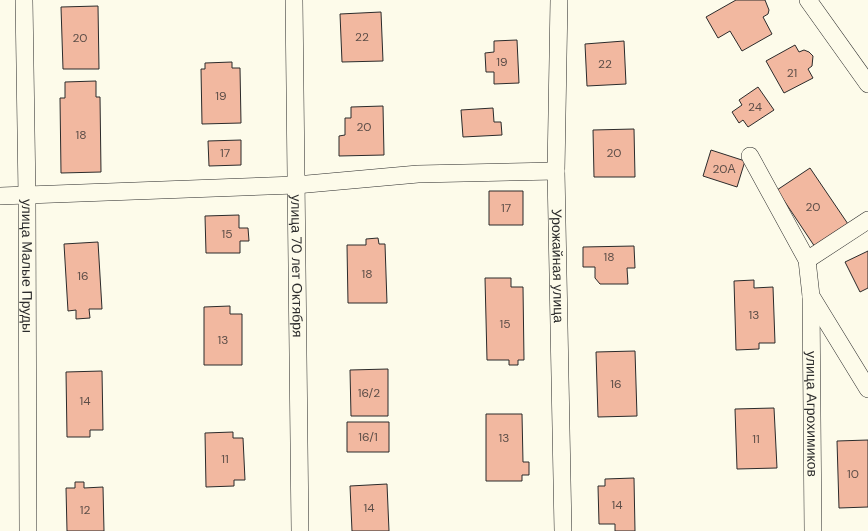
<svg xmlns="http://www.w3.org/2000/svg" width="868" height="531" font-family="'DM Sans',sans-serif">
<style>
.building{fill:#f2b8a0;stroke:#2b2b2b}
.lines{fill:none;stroke-linecap:round;stroke-linejoin:round}
.street-casing{stroke:#2b2b2b;stroke-width:18}
.street{stroke:#fdfbea;stroke-width:17}
.labels{text-anchor:middle;dominant-baseline:central;stroke-width:3;stroke-linejoin:round;paint-order:stroke}
.number-label{font-size:12px;fill:#5d4e48}
.street-label{font-size:14px;fill:#2b2b2b;stroke:#fdfbea}
</style>
<rect width="100%" height="100%" fill="#fdfbea"/>
<!-- building -->
<path class="building" d="M 736,0 L 765,0 L 769,10 L 768,14 L 763,17 L 772,34 L 742,51 L 730,31 L 718,38 L 706,17 Z
M 98,6 L 99,69 L 63,69 L 61,7 Z
M 381,12 L 383,61 L 342,62 L 340,14 Z
M 517,40 L 519,83 L 494,84 L 494,72 L 486,72 L 485,53 L 494,52 L 494,41 Z
M 624,41 L 626,84 L 587,86 L 585,44 Z
M 795,45 L 799,52 L 804,50 L 809,52 L 813,56 L 812,66 L 808,69 L 813,78 L 784,93 L 766,61 Z
M 232,62 L 232,68 L 240,68 L 241,123 L 202,124 L 201,69 L 205,69 L 205,63 Z
M 96,81 L 96,97 L 100,97 L 101,172 L 61,173 L 60,98 L 65,98 L 65,82 Z
M 758,87 L 774,110 L 748,127 L 743,120 L 739,123 L 732,112 L 742,105 L 739,100 Z
M 383,106 L 384,155 L 339,156 L 339,136 L 345,135 L 345,118 L 351,118 L 351,107 Z
M 493,108 L 494,122 L 501,122 L 502,135 L 463,137 L 461,110 Z
M 634,129 L 635,177 L 594,177 L 593,130 Z
M 241,140 L 241,165 L 209,166 L 208,141 Z
M 711,150 L 745,161 L 737,187 L 703,176 Z
M 810,168 L 848,224 L 815,247 L 777,190 Z
M 489,191 L 523,191 L 523,225 L 489,225 Z
M 239,215 L 239,228 L 248,228 L 249,241 L 240,241 L 240,253 L 206,253 L 205,216 Z
M 378,238 L 379,244 L 385,244 L 387,303 L 348,303 L 347,245 L 366,245 L 366,239 Z
M 98,242 L 102,309 L 89,309 L 90,318 L 76,319 L 76,310 L 68,311 L 64,244 Z
M 634,246 L 635,268 L 627,268 L 628,284 L 600,284 L 595,278 L 595,267 L 583,267 L 583,247 Z
M 868,251 L 868,288 L 860,292 L 845,262 Z
M 485,278 L 511,278 L 511,287 L 523,287 L 524,360 L 518,360 L 518,365 L 509,365 L 509,360 L 487,360 Z
M 754,280 L 754,288 L 773,287 L 775,343 L 759,343 L 759,349 L 736,350 L 734,281 Z
M 230,306 L 230,314 L 242,314 L 242,365 L 204,365 L 204,307 Z
M 635,351 L 637,416 L 598,417 L 596,352 Z
M 388,369 L 388,416 L 351,416 L 350,370 Z
M 102,371 L 103,430 L 90,430 L 90,437 L 67,437 L 66,372 Z
M 774,408 L 777,468 L 737,469 L 735,409 Z
M 486,414 L 522,414 L 523,462 L 529,462 L 529,475 L 522,475 L 522,481 L 486,481 Z
M 347,422 L 389,422 L 389,452 L 347,452 Z
M 233,432 L 233,438 L 243,438 L 245,480 L 234,480 L 234,486 L 206,487 L 205,433 Z
M 868,440 L 868,507 L 839,508 L 837,441 Z
M 634,478 L 635,531 L 615,531 L 615,524 L 599,524 L 598,486 L 605,486 L 605,479 Z
M 75,482 L 84,482 L 84,488 L 103,487 L 104,531 L 67,531 L 66,488 L 75,488 Z
M 387,484 L 389,531 L 352,531 L 350,486 Z"/>
<g class="lines">
<!-- street casing -->
<g class="street-casing">
<g id="street">
<path id="s1" d="M 24,0 L 27,195 L 28,531"/>
<path id="s2" d="M 294,0 L 300,531"/>
<path id="s3" d="M 559,0 L 556,171 L 563,531"/>
<path d="M 808,0 L 868,84"/>
<path d="M 750,156 L 807,260 L 811,296 L 868,389"/>
<path d="M 0,196 L 296,185 L 418,174 L 556,171"/>
<path d="M 807,260 L 868,220"/>
<path id="s4" d="M 811,297 L 813,531"/>
</g>
</g>
<!-- street -->
<use href="#street" class="street"/>
</g>
<g class="labels">
<!-- number labels -->
<g class="number-label">
<text x="362" y="37">22</text>
<text x="80" y="38">20</text>
<text x="502" y="62">19</text>
<text x="605" y="64">22</text>
<text x="792" y="73">21</text>
<text x="221" y="96">19</text>
<text x="755" y="107">24</text>
<text x="364" y="127">20</text>
<text x="81" y="135">18</text>
<text x="225" y="153">17</text>
<text x="614" y="153">20</text>
<text x="724" y="169">20А</text>
<text x="813" y="207">20</text>
<text x="506" y="208">17</text>
<text x="227" y="234">15</text>
<text x="609" y="257">18</text>
<text x="367" y="274">18</text>
<text x="83" y="276">16</text>
<text x="754" y="315">13</text>
<text x="505" y="324">15</text>
<text x="223" y="340">13</text>
<text x="616" y="384">16</text>
<text x="369" y="393">16/2</text>
<text x="85" y="401">14</text>
<text x="368" y="437">16/1</text>
<text x="504" y="438">13</text>
<text x="756" y="439">11</text>
<text x="225" y="459">11</text>
<text x="853" y="474">10</text>
<text x="617" y="505">14</text>
<text x="369" y="508">14</text>
<text x="85" y="510">12</text>
</g>
<!-- street labels -->
<g class="street-label">
<text stroke="none"><textPath href="#s1" startOffset="266">улица Малые Пруды</textPath></text>
<text stroke="none"><textPath href="#s2" startOffset="266">улица 70 лет Октября</textPath></text>
<text stroke="none"><textPath href="#s3" startOffset="266">Урожайная улица</textPath></text>
<text stroke="none"><textPath href="#s4" startOffset="117">улица Агрохимиков</textPath></text>
</g>
</g>
</svg>
